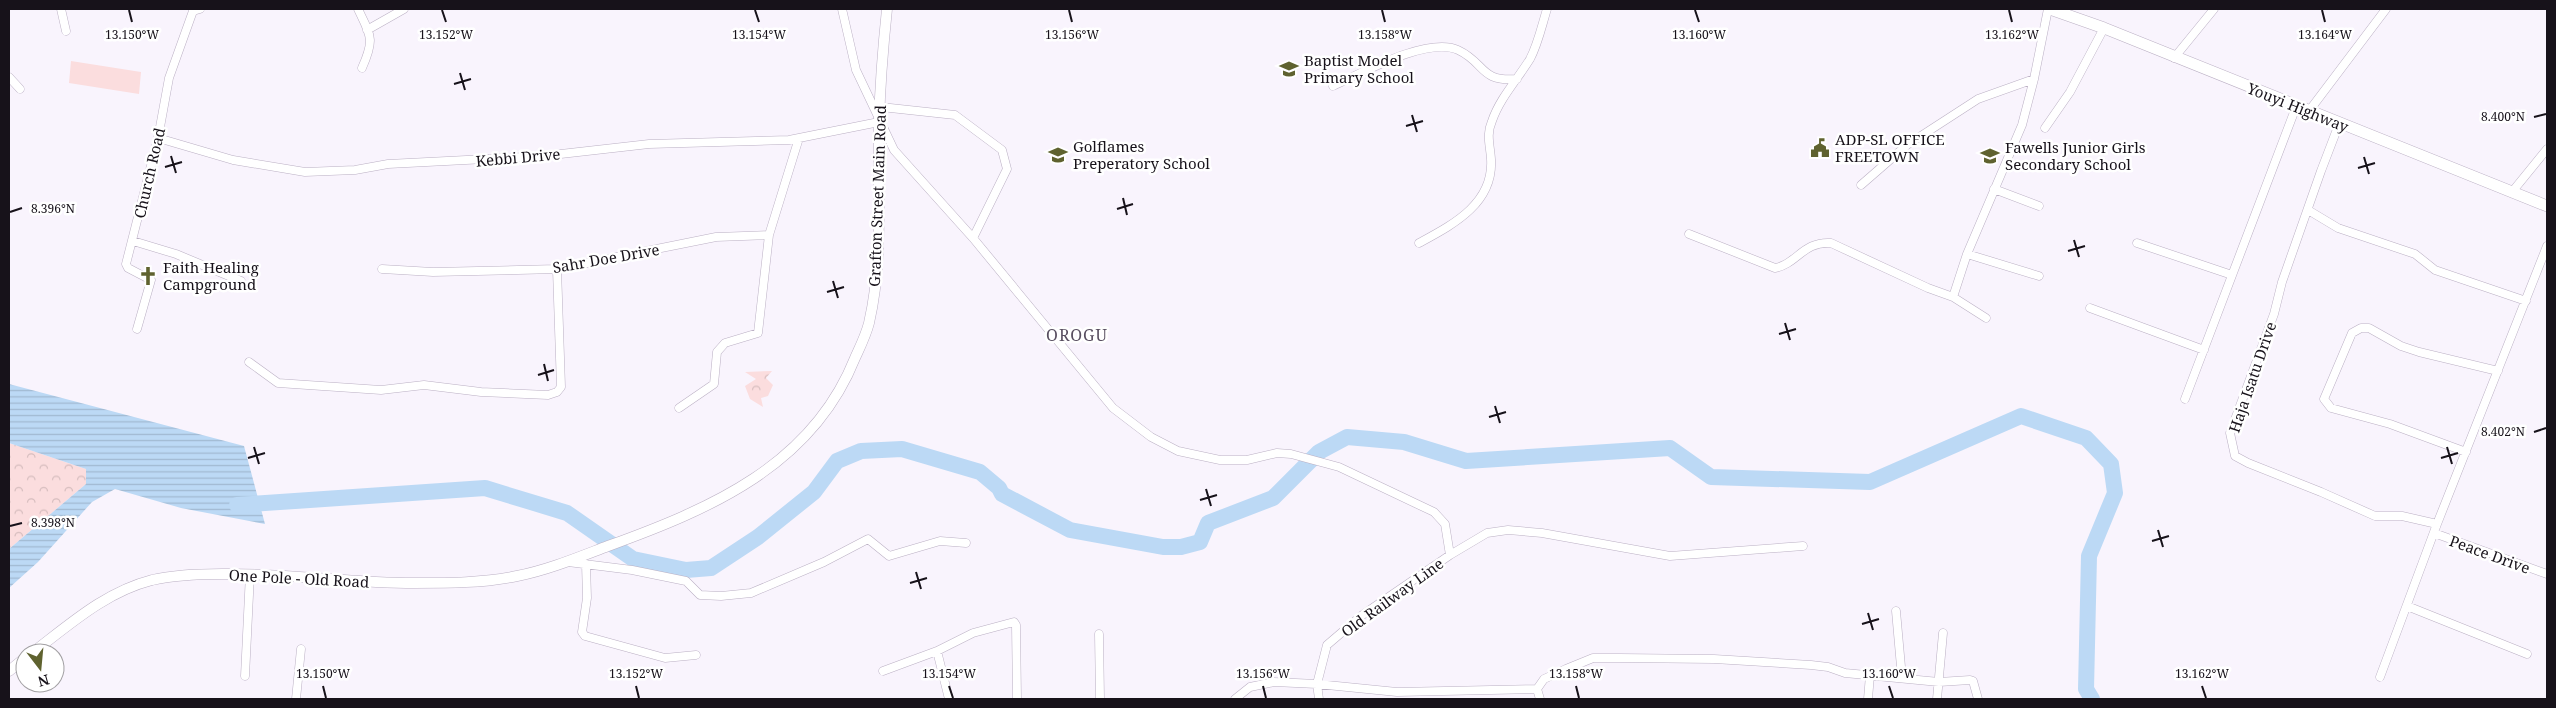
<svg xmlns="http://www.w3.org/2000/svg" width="2556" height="708" font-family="'Noto Serif',serif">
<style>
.forest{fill:url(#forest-crowns)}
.pitch{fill:#fbddde}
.water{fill:url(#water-rules)}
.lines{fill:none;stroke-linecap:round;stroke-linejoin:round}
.river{stroke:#bcd9f5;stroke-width:16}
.street-casing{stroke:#bbb0c4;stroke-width:9}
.secondary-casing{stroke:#bbb0c4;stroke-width:11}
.primary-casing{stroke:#bbb0c4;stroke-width:12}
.street{stroke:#fff;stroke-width:8}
.secondary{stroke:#fff;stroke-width:10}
.primary{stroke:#fff;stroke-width:11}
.ticks{fill:none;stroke:#17121a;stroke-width:2}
.labels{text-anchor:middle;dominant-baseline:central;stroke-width:5;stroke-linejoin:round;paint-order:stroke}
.poi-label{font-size:15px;fill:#17121a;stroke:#fff;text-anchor:start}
.street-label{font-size:15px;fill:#17121a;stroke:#fff}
.neighbourhood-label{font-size:16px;letter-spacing:1px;fill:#584e60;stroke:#fff}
.ticks-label{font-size:12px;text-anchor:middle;fill:#17121a;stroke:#fff;stroke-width:5;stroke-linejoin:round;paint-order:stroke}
</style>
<defs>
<pattern id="forest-crowns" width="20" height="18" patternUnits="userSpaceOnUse" patternTransform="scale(1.25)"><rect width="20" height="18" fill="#fbddde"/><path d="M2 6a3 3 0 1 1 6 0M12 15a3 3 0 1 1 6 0" fill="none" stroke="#d6bdbe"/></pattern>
<pattern id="water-rules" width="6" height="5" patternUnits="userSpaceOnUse" patternTransform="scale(1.25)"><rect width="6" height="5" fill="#bcd9f5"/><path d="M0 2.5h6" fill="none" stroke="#a1b9d1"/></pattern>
</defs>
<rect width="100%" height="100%" fill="#f9f4fd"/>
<!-- forest -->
<path class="forest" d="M 772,371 L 766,378 L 773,385 L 768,396 L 761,398 L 763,407 L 750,399 L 745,386 L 756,379 L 745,372 Z
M 9,443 L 86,469 L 86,484 L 9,549 Z"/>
<!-- pitch -->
<path class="pitch" d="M 71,61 L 141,72 L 139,94 L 69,83 Z"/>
<!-- water -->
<path class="water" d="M 9,384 L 244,446 L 265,524 L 181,508 L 115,489 L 92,502 L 38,562 L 9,588 L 9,549 L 86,484 L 86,469 L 9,443 Z"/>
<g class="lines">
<!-- river -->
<path class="river" d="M 237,505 L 485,488 L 567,513 L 633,559 L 686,570 L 711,568 L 758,537 L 814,492 L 837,461 L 861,451 L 902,449 L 980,472 L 999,488 L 1002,494 L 1070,530 L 1163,547 L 1181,547 L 1200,542 L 1208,523 L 1273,498 L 1319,452 L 1347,437 L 1404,442 L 1466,461 L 1670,448 L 1711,477 L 1870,482 L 2021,416 L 2086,438 L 2111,464 L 2115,493 L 2089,556 L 2086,689 L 2092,699"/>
<!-- street casing -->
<g class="street-casing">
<path id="street" d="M 61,9 L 66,31
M 358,9 C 371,36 375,39 362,68
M 842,9 L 856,70 L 894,150 L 973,238 L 1113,408 L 1151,437 L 1178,451 L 1220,460 L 1247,460 L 1277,453 L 1291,454 L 1339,467 L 1434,512 L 1445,524 L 1450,555 L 1361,616 L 1327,645 L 1317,684 L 1319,699
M 367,30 L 404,9
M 2174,58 L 2214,9
M 9,77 L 20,89
M 1333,86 C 1362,73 1428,36 1458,50 C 1486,63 1479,82 1517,79
M 881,107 L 955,115 L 1002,150 L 1007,169 L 973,238
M 2309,111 L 2386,9
M 2339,124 L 2321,171 L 2282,282 L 2274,314 L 2230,433 L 2235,456 L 2248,463 L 2321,492 L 2375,516 L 2402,516 L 2437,524
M 2045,128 L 2070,92 L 2104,28
M 158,138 L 233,160 L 305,172 L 355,170 L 388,164 L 543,156 L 649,144 L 789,140 L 879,122
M 1861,185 L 1907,145 L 1978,99 L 2034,79
M 1994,189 L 2039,206
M 2512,192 L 2547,149
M 2308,210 L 2338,228 L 2415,254 L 2435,270 L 2526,301
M 1689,234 L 1775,268 C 1797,264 1803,241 1831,243 L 1928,288 L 1953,297 L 1986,318
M 133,241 L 176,254 L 241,281
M 1419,243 C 1452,225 1494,204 1491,159 C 1490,144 1486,135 1492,121 C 1500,98 1517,80 1530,59 C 1538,44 1542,25 1547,9
M 2137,243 L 2232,275
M 1967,254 L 2039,276
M 382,269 L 433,272 L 557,269 L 716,237 L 769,235
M 1953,297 L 1967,254 L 2022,125 L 2034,79 L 2048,9
M 2090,308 L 2204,350
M 137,329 L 151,280 L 128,268 L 126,264 L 158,138 L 169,78 L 193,11 L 200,9
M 249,362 L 278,383 L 381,390 L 424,385 L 481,392 L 548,395 L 557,392 L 561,387 L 557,269
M 2185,399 L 2296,107
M 679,408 L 714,384 L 717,352 L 725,343 L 758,333 L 769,235 L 799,138
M 2466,452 L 2390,424 L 2331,408 L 2324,399 L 2352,333 L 2361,328 L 2369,328 L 2401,346 L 2419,352 L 2498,371
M 2434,533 L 2547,574
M 1450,555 L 1487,533 L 1508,530 L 1542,533 L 1670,556 L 1803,546
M 568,562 L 632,570 L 686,581 L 700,595 L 721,596 L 751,593 L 824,562 L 868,539 L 889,556 L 940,541 L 966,543
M 586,564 L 587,598 L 582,632 L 585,636 L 665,658 L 696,655
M 2407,606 L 2527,654
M 1896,611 L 1902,678 L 1898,678
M 1099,634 L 1100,699
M 937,651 L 973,633 L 1014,622 L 1016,625 L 1017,699
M 883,671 L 937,651 L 949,699
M 245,676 L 250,574
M 2380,677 L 2437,524 L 2547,246
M 296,699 L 301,649
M 1235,699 L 1250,687 L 1274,682 L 1317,684 L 1397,692 L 1537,689
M 1540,699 L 1537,689 L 1544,679 L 1566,669 L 1593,658 L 1619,658 L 1714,659 L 1811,665 L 1828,667 L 1845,673 L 1939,682 L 1970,680 L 1973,681 L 1978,699
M 1868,699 L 1870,675 L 1874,676
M 1937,699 L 1943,633"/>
</g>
<!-- secondary casing -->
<g class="secondary-casing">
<path id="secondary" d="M 32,653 C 69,625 105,592 152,580 C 174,575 199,574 222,574 C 286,573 350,583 414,583 C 448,583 484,583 517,576 C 548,570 579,557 608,546 C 710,509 812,466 855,358 C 860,347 866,335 869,323 C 884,258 877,190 879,124 C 880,86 883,47 887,9
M 9,671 L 25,658"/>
</g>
<!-- primary casing -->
<g class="primary-casing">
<path id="primary" d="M 2050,9 L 2104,28 L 2547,206"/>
</g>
<!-- street -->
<use href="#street" class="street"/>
<!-- secondary -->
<use href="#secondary" class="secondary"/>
<!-- primary -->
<use href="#primary" class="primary"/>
</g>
<!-- ticks -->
<path class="ticks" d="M 129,10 L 132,22M 442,10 L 446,22M 755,10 L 759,22M 1069,10 L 1072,22M 1382,10 L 1385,22M 1695,10 L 1699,22M 2009,10 L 2012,22M 2322,10 L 2325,22M 460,73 L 465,90M 454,84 L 471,79M 1412,115 L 1417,132M 2534,117 L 2546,114M 1406,126 L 1423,121M 171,156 L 176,173M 2364,157 L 2369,174M 165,167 L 182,162M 2358,168 L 2375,163M 1123,198 L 1127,215M 1117,209 L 1133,204M 10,212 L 22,208M 2074,240 L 2079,257M 2068,251 L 2085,246M 833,281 L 838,298M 827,292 L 844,287M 1785,323 L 1790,340M 1779,334 L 1796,329M 544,364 L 548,381M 538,375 L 554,370M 1495,406 L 1500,423M 1489,417 L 1506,412M 2534,432 L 2546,428M 254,447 L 259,464M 2447,447 L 2452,464M 248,458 L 265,453M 2441,458 L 2458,453M 1206,489 L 1211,506M 1200,500 L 1217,495M 10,526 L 22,523M 2158,530 L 2163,547M 2152,541 L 2169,536M 916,572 L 921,589M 910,583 L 927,578M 1868,613 L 1873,630M 1862,624 L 1879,619M 323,686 L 326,698M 636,686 L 639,698M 949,686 L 953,698M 1263,686 L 1266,698M 1576,686 L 1579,698M 1889,686 L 1893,698M 2202,686 L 2206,698"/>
<!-- icons -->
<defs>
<g id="school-bare" transform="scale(1.5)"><path d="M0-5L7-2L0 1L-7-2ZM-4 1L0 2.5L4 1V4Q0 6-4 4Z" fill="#5f622f" stroke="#fff" stroke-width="2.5" paint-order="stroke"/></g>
<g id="civic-bare" transform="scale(1.5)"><path d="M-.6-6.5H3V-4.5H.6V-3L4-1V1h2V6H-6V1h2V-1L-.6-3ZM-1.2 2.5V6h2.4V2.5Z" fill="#5f622f" stroke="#fff" stroke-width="2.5" paint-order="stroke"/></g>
<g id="church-bare" transform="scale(1.5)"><path d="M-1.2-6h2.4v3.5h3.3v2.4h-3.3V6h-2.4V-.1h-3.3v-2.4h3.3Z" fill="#5f622f" stroke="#fff" stroke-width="2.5" paint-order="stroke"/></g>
</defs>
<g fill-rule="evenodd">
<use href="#school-bare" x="1289" y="69"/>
<use href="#civic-bare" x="1820" y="148"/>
<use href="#school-bare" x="1058" y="155"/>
<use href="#school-bare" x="1990" y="156"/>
<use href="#church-bare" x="148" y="276"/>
</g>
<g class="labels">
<!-- poi labels -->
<g class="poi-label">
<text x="1304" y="60">Baptist Model<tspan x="1304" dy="17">Primary School</tspan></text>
<text x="1835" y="139">ADP-SL OFFICE<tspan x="1835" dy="17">FREETOWN</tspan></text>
<text x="1073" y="146">Golflames<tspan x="1073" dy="17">Preperatory School</tspan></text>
<text x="2005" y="147">Fawells Junior Girls<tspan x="2005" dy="17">Secondary School</tspan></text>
<text x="163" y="267">Faith Healing<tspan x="163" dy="17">Campground</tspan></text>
</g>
<!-- street labels -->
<g class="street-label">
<text transform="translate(2298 107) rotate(22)">Youyi Highway</text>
<text transform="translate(518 157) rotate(-5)">Kebbi Drive</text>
<text transform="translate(149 173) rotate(-77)">Church Road</text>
<text transform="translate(877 196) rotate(-88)">Grafton Street Main Road</text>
<text transform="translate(606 258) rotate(-10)">Sahr Doe Drive</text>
<text transform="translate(2252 377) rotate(-71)">Haja Isatu Drive</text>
<text transform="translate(2490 554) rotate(20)">Peace Drive</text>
<text transform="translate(299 578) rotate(3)">One Pole - Old Road</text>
<text transform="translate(1392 597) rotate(-36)">Old Railway Line</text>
</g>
<!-- neighbourhood labels -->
<g class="neighbourhood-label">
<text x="1077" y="335">OROGU</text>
</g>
</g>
<g class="ticks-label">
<text x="132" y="39">13.150°W</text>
<text x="446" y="39">13.152°W</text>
<text x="759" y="39">13.154°W</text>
<text x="1072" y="39">13.156°W</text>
<text x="1385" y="39">13.158°W</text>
<text x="1699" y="39">13.160°W</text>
<text x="2012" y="39">13.162°W</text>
<text x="2325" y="39">13.164°W</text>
<text x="2503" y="121">8.400°N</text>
<text x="53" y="213">8.396°N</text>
<text x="2503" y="436">8.402°N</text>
<text x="53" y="527">8.398°N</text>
<text x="323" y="678">13.150°W</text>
<text x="636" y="678">13.152°W</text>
<text x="949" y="678">13.154°W</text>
<text x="1263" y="678">13.156°W</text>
<text x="1576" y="678">13.158°W</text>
<text x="1889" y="678">13.160°W</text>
<text x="2202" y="678">13.162°W</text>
</g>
<!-- border -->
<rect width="2556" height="708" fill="none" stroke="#17121a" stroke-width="20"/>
<!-- north arrow -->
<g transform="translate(40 668) rotate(164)"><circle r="24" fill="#ffffff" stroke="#a2a0a3"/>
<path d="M0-4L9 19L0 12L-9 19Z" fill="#5f622f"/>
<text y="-8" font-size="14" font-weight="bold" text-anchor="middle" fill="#17121a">N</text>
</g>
</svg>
